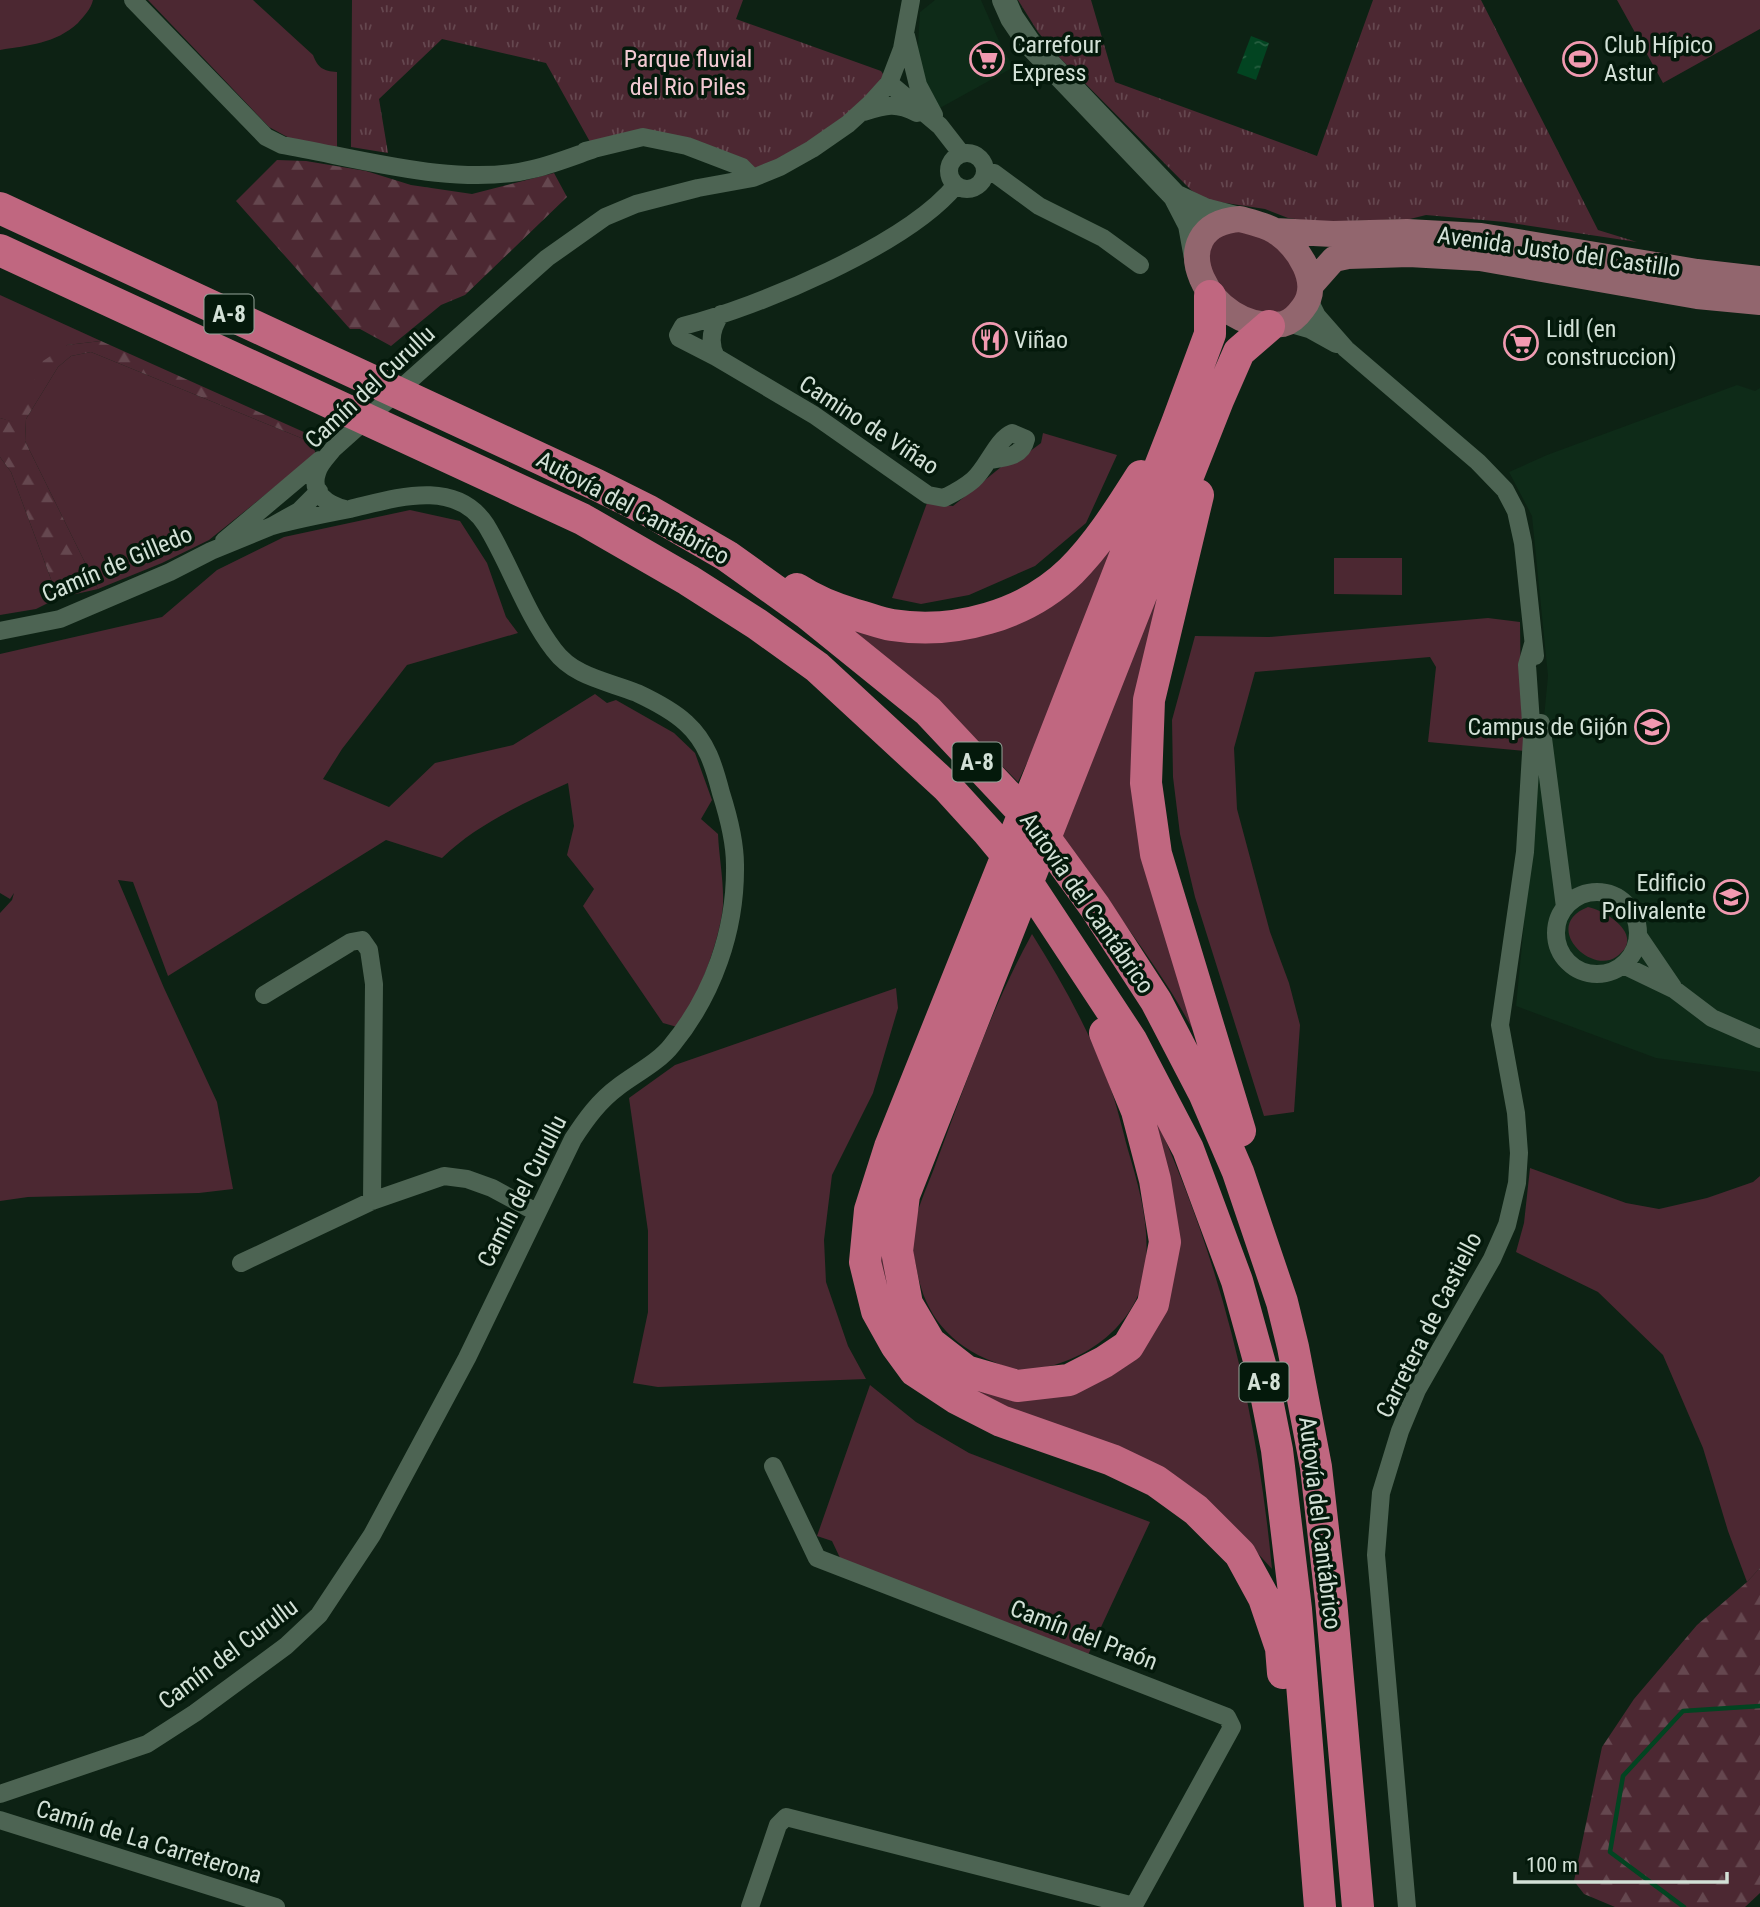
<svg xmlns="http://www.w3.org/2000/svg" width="1760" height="1907" font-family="'Roboto Condensed',sans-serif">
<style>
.built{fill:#0e2b18}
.grass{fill:#4c2832}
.forest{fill:url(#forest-firs)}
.park{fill:url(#park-tufts)}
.water{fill:url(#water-ripples)}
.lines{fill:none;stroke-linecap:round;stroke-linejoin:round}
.stream{stroke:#024421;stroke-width:4.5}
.minor{stroke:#4d6453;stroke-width:18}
.secondary{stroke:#4d6453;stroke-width:24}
.primary{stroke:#92666e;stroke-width:26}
.motorway{stroke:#c06780;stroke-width:32}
.labels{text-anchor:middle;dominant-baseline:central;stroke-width:7;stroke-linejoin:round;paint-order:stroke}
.shield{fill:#04190b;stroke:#95a59a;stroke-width:2}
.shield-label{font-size:23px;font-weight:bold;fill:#d3e1d7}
.poi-label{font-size:24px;fill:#d3e1d7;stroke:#04190b;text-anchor:start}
.park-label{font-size:24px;fill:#f3cad3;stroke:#04190b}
.street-label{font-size:24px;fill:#d3e1d7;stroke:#04190b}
</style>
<defs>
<pattern id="forest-firs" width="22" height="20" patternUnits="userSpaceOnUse" patternTransform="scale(1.75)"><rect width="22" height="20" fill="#4c2832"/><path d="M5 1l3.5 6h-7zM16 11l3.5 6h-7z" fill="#65474f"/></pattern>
<pattern id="park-tufts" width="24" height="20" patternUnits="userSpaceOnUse" patternTransform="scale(1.75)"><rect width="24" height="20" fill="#4c2832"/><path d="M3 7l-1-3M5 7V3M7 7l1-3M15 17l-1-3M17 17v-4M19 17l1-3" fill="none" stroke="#65474f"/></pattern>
<pattern id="water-ripples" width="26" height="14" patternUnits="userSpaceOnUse" patternTransform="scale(1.75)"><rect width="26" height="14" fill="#024421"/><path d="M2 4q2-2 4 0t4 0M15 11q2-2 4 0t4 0" fill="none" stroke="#265f40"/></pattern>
</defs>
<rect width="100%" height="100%" fill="#0d2214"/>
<!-- built -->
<path class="built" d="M 935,0 L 981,0 L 1003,50 L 1014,67 L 940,108 L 926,89 L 917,62 L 920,12 Z
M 1737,385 L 1755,391 L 1760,388 L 1760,1072 L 1656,1058 L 1516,1006 L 1548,676 L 1532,516 L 1509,472 L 1547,455 Z"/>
<!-- grass -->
<path class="grass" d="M 0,0 L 93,0 C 91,9 84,16 78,23 C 55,44 29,45 0,50 Z
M 148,0 L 253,0 L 313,55 C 318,68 323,71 337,72 L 337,149 L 291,139 L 269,127 Z
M 1617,0 L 1760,0 L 1760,29 L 1663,83 Z
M 1240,219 L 1307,270 L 1288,323 L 1210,296 L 1202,239 Z
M 0,295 L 101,341 L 67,345 L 16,423 L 0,418 Z
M 91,352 L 311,442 L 316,454 L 209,540 L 162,563 L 98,589 L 25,441 L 26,419 L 58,367 L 71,356 Z
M 1043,433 L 1117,455 L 1086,523 L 1035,566 L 969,595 L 921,604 L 892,598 L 927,503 L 953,506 L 1001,467 L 1017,461 L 1041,443 Z
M 0,457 L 11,472 L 58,598 L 36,609 L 0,615 Z
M 410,510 L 460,521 L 487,563 L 506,617 L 518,633 L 407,665 L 342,749 L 323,779 L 389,807 L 435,763 L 513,745 L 595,694 L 607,703 L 616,700 L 674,733 L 695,753 L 712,800 L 701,819 L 718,834 C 719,857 724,882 723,905 C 721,936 697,1004 677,1027 L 663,1023 L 583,906 L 594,889 L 567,855 L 574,826 L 568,783 C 524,803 477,824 442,858 L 386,840 L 168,976 L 133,882 L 118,880 L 164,988 L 217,1102 L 233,1189 L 199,1193 L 28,1197 L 0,1201 L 0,913 L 12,900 L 14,893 L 10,899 L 0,893 L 0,654 L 162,617 L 217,570 L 284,537 Z
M 1117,537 L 1051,711 L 1018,782 L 935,698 L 839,619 L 924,640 Z
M 1173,553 L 1141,700 L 1213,1066 C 1198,1040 1184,1012 1168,987 C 1135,935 1098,887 1059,840 Z
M 1334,558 L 1402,558 L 1402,595 L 1334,594 Z
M 1488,618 L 1520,622 L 1521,704 L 1525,751 L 1428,742 L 1436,667 L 1430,657 L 1255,672 L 1234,748 L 1237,809 L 1270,932 L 1289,983 L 1300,1025 L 1294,1112 L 1264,1116 L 1195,897 L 1180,834 L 1173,777 L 1172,720 L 1195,636 L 1269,637 Z
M 1588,907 C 1609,912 1646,937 1616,957 C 1590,975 1541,925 1588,907 Z
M 1032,934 C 1062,982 1089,1030 1109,1084 C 1117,1105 1122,1128 1128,1150 C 1140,1190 1152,1233 1144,1275 C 1134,1331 1074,1370 1019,1370 C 1011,1370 1002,1365 994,1362 C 949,1345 923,1313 916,1265 C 914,1257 911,1247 912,1239 C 912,1219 929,1183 936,1163 C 965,1086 992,1006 1032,934 Z
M 896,988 L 898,1008 L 873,1093 L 832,1175 L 824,1240 L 826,1282 L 848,1346 L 866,1379 L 658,1387 L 633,1383 L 648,1312 L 648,1231 L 629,1098 L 675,1065 Z
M 1147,1099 C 1218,1251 1256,1401 1272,1569 C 1238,1532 1206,1494 1161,1470 C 1148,1462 1131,1458 1117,1452 C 1023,1417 883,1391 877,1266 C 876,1244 873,1218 890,1200 C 896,1215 887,1232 887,1247 C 886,1270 894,1310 907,1328 C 953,1392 1048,1416 1114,1370 C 1120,1366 1127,1363 1132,1358 C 1144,1346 1156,1324 1163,1309 C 1189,1250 1162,1165 1145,1107 Z
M 1530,1168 L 1626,1203 L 1659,1209 L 1707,1198 L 1753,1182 L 1760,1176 L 1760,1568 L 1747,1582 L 1728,1531 L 1703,1448 L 1663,1355 L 1598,1292 L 1516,1252 L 1524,1223 Z
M 870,1385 L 916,1422 L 969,1453 L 1150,1522 L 1088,1655 L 841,1560 L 832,1541 L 817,1536 Z"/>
<!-- forest -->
<path class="forest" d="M 277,160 L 306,161 L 366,171 L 411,185 L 472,194 L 554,173 L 567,197 L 465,295 L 441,305 L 391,346 L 360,329 L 350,329 L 236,201 Z
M 101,341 L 315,437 L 311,442 L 91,352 L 71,356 L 58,367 L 26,419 L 25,441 L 98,589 L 58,598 L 11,472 L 0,457 L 0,418 L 15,422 L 43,361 L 67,345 Z
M 1760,1568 L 1760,1893 L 1745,1907 L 1615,1907 L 1584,1894 L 1574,1881 L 1602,1747 L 1634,1699 L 1697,1625 L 1747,1582 Z"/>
<!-- park -->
<path class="park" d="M 352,0 L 743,0 L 736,19 L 881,71 L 889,83 L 870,104 L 753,178 L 643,137 L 594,149 L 546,63 L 442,39 L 379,99 L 388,153 L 351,147 Z
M 1018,0 L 1091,0 L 1115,82 L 1317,156 L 1373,0 L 1481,0 L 1598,230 L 1637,242 L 1505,222 L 1426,215 L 1410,219 L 1319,222 L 1288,218 L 1265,209 L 1206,200 L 1191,190 L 1057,55 L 1038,32 Z"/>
<!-- water -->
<path class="water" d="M 1251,36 L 1269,43 L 1256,80 L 1237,73 Z"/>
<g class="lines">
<!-- stream -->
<path class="stream" d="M 1684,1907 L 1610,1852 L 1623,1776 L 1683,1711 L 1760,1706"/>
<!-- minor -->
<path class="minor" d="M 133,0 L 266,137 L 282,145 C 358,158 458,188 533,169 C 554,164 574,156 594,149
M 906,36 L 918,85 L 934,115
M 889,83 L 940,126 L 961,153
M 864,112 C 886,105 896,102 917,113
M 585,151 L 643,137 L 687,146 L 742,167 L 753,178
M949 171a18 18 0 1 1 36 0a18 18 0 1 1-36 0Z
M 985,171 L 994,173 L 1039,206 L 1103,238 L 1140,265
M 1309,300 L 1317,316 L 1346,349 L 1478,462 L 1505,490 L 1516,511 L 1523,543 L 1535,656
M 721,314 C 712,327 708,342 716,357 L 679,338 L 678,335 L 683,326 C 758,307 907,245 956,185
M 1288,323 L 1309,329 L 1336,344
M 716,357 L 814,415 L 928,495 L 944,498 C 954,493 965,487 973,480 C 987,468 997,439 1012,433 L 1026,439 C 1022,457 1005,458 990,460
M 345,509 C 328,505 310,493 317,473 C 319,464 328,456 333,449 L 547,258 L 605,217 L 636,204 L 698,188 L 753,178 L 780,167 L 812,149 L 848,124 L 870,104 L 889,83 L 902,49 L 911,0
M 224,541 L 320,460
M 0,631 L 60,619 L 170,572 L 211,551 L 272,526 L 299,511 L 319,491
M 1541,723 L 1565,907
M1556 933a41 41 0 1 1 82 0a41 41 0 1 1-82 0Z
M 1639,937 L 1673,987
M 1623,965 L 1675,990 L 1712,1018 L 1760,1039
M 264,995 L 351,942 L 362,940 L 369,950 L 374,984 L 372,1201
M 241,1263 L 372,1201 L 444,1176 L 467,1179 L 492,1188 L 536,1212
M 773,1466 L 817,1558 L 1227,1717 L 1232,1727 L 1133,1907
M 0,1794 L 147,1744 L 195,1713 L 286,1646 L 319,1615 L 372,1535 L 467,1358 L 573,1139 C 586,1119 599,1101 618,1087 C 635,1074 659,1062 672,1045 C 713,995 736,930 735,865 C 735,841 728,815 721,793 C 714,766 707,742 686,723 C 672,710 654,701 637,693 C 607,681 574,677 554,650 C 525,612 511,566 486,525 C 455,477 393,499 350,509 C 324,514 298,519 272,526
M 0,1820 L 276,1907
M 750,1907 L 778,1825 L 786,1817 L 1134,1906
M 1407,1907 L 1376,1555 L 1381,1493 L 1400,1431 L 1417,1390 L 1492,1259 L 1507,1225 L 1517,1183 L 1519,1153 L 1516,1113 L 1500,1025 L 1525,852 L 1532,737 L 1527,665 L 1533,644"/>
<!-- secondary -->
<path class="secondary" d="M 1004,0 L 1012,18 L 1029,43 L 1175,196 L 1190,225 L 1196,258
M 1175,196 L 1205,210 L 1240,219"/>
<!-- primary -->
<path class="primary" d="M 1240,219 C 1251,222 1265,225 1275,231 C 1298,246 1323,283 1303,308 C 1298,315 1291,322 1283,324 C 1207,336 1157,225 1240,219 Z
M 1275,231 L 1333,234 L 1407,232 L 1481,236 L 1697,272 L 1760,279
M 1311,285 L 1334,259 L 1348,256 L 1409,254 L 1480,258 L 1697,296 L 1760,302"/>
<!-- motorway -->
<path class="motorway" d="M 0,208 L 597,485 L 649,511 L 727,556 L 808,614 L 928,711 L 1036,826 L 1095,907 L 1156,1001 L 1204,1093 L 1238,1172 L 1282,1302 L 1293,1347 L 1316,1467 L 1331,1600 L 1358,1907
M 0,250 L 582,519 L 688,580 L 757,624 L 817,667 L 947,787 L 988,832 L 1017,867 L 1131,1040 L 1188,1149 L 1237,1281 L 1260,1364 L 1277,1450 L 1296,1609 L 1320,1907
M 1210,296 L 1210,334 L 1177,423 L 1041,771 L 890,1147 L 870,1210 L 865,1262 L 877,1311 L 896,1345 L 915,1371 L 956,1398 L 1001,1421 L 1112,1460 L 1156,1481 L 1196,1510 L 1240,1554 L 1264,1598 L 1281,1648 L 1283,1673
M 1198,495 L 1149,700 L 1146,783 L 1156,854 L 1240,1131
M 797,589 C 815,601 836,609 856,615 C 868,618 880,623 892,625 C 955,635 1026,615 1071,571 C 1099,543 1120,509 1141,476
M 1105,1033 L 1137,1111 L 1155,1180 L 1165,1242 L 1153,1304 L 1128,1346 L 1104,1362 L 1069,1380 L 1017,1386 L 966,1371 L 930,1343 L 907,1304 L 897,1251 L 904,1195 L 1218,400 L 1239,352 L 1269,326"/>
</g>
<!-- icons -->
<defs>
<g id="supermarket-ring" transform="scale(1.75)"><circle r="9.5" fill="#04190b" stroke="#f19ab1" stroke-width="1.5"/><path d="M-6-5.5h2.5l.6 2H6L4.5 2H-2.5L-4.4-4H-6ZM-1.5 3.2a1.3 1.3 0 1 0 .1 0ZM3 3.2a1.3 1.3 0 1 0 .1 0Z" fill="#f19ab1"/></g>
<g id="stadium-ring" transform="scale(1.75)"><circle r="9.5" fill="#04190b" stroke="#f19ab1" stroke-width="1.5"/><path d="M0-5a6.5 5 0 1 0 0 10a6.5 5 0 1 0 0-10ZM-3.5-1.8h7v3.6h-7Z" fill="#f19ab1"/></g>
<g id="restaurant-ring" transform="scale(1.75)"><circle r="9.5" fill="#04190b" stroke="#f19ab1" stroke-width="1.5"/><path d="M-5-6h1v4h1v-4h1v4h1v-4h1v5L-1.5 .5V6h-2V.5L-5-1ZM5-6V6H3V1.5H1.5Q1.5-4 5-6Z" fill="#f19ab1"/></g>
<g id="university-ring" transform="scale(1.75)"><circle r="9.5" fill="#04190b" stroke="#f19ab1" stroke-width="1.5"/><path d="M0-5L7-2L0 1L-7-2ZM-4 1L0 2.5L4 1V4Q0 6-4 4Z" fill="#f19ab1"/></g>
</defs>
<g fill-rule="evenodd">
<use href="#supermarket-ring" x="987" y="59"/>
<use href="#stadium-ring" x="1580" y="59"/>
<use href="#restaurant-ring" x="990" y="340"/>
<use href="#supermarket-ring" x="1521" y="343"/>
<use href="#university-ring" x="1652" y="727"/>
<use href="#university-ring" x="1731" y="897"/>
</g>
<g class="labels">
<!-- shield labels -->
<g class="shield">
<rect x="204.5" y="294.5" width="49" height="39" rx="5"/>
<rect x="952.5" y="742.5" width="49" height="39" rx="5"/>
<rect x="1239.5" y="1362.5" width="49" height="39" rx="5"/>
</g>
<g class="shield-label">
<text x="229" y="314">A-8</text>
<text x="977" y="762">A-8</text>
<text x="1264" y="1382">A-8</text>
</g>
<!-- poi labels -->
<g class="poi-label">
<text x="1012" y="45">Carrefour<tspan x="1012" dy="28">Express</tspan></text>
<text x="1604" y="45">Club Hípico<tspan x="1604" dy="28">Astur</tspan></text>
<text x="1546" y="329">Lidl (en<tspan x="1546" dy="28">construccion)</tspan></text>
<text x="1014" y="340">Viñao</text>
<text x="1628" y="727" text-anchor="end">Campus de Gijón</text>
<text x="1706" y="883" text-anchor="end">Edificio<tspan x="1706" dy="28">Polivalente</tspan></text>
</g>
<!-- park labels -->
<g class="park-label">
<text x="688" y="59">Parque fluvial<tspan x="688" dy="28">del Rio Piles</tspan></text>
</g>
<!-- street labels -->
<g class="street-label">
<text transform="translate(1559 252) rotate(8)">Avenida Justo del Castillo</text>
<text transform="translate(370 387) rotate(-43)">Camín del Curullu</text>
<text transform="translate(869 425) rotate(33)">Camino de Viñao</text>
<text transform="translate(633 508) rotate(28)">Autovía del Cantábrico</text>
<text transform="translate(117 564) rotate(-23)">Camín de Gilledo</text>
<text transform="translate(1087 903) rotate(55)">Autovía del Cantábrico</text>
<text transform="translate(522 1191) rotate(-63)">Camín del Curullu</text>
<text transform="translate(1429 1325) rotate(-63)">Carretera de Castiello</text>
<text transform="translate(1320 1523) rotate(83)">Autovía del Cantábrico</text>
<text transform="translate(1084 1635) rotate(21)">Camín del Praón</text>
<text transform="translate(228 1654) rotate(-37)">Camín del Curullu</text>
<text transform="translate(149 1842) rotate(17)">Camín de La Carreterona</text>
</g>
</g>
<!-- scale -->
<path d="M1515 1872v10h212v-10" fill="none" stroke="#d3e1d7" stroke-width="3.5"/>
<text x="1526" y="1872" font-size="21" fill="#d3e1d7" stroke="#04190b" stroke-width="5" paint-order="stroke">100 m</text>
</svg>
